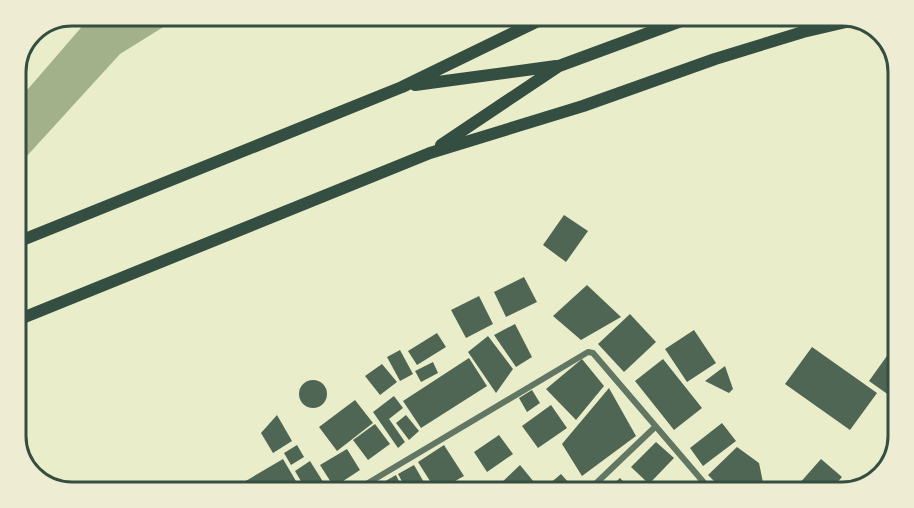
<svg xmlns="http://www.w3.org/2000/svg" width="914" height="508" font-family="Overpass,sans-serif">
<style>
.water{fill:#a3b18a}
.building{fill:#4f6655}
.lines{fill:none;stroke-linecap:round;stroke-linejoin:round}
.minor{stroke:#617663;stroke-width:6}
.secondary{stroke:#344e41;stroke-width:12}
.rim{fill:none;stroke:#344e41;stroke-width:3}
</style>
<rect width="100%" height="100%" fill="#e9edc9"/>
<!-- water -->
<path class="water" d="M 92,15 L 181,16 L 120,54 L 15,169 L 15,104 Z"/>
<!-- building -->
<path class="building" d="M 564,215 L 588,231 L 566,262 L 543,245 Z
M 524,277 L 537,302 L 506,317 L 494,292 Z
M 587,285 L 621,317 L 581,340 L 553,316 Z
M 479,296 L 493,324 L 466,338 L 451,310 Z
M 630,314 L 656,342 L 624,372 L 598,344 Z
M 515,324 L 532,357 L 516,367 L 494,335 Z
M 694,330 L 716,363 L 687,382 L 665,349 Z
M 437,333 L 446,347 L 417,365 L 408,351 Z
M 488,336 L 513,369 L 496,393 L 468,352 Z
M 894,346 L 893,398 L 869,381 Z
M 812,347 L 877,393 L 850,430 L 785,384 Z
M 400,350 L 413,374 L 400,381 L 387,357 Z
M 469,358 L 487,386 L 421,428 L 403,401 Z
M 582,359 L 604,386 L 576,420 L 546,389 Z
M 663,359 L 702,408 L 674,430 L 635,381 Z
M 433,362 L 438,373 L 421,382 L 415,371 Z
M 382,364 L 397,382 L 380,395 L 365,376 Z
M 725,366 L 733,389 L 729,393 L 705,381 Z
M299 394a14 14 0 1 1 28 0a14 14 0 1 1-28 0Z
M 609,388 L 636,436 L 582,476 L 562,444 Z
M 532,390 L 540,403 L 527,412 L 519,398 Z
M 394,396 L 403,408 L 389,419 L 405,442 L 398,448 L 373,412 Z
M 355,400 L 373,423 L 337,451 L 319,427 Z
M 551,405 L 567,428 L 538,448 L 522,426 Z
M 277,415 L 292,441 L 273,453 L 261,433 Z
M 406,415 L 419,431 L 409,440 L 396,423 Z
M 722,423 L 736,441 L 703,466 L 690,448 Z
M 375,424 L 390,444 L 368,460 L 353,440 Z
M 499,435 L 513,454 L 487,472 L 474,452 Z
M 656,442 L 674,458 L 649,484 L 631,467 Z
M 297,445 L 304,457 L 291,465 L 284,453 Z
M 444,445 L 464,476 L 441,489 L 435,489 L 418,462 Z
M 737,447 L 759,463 L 765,492 L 725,492 L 708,475 Z
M 347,449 L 360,470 L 334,487 L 320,465 Z
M 283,459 L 300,488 L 247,488 L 244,482 Z
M 821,459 L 842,477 L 828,493 L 791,493 Z
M 310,461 L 327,488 L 305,488 L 295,471 Z
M 414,465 L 425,484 L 415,489 L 406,489 L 398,474 Z
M 520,465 L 534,482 L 526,490 L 494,490 Z
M 561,474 L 576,491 L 542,490 Z
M 396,475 L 403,489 L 386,489 L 382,483 Z
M 620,478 L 632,491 L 606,491 Z"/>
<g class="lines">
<!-- minor -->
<path class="minor" d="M 358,489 L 588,352 L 593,353 L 712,492
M 588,491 L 655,427"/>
<!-- secondary -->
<path class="secondary" d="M 415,85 L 556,66
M 441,145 L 559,66 L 681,21
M 15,243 L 402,87 L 542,19
M 15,321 L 430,153 L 583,106 L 715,59 L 803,32 L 846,22"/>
</g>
<!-- crop -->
<path d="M0 0H914V508H0ZM72 26H842A46 46 0 0 1 888 72V436A46 46 0 0 1 842 482H72A46 46 0 0 1 26 436V72A46 46 0 0 1 72 26Z" fill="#eeecd3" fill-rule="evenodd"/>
<path class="rim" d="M72 26H842A46 46 0 0 1 888 72V436A46 46 0 0 1 842 482H72A46 46 0 0 1 26 436V72A46 46 0 0 1 72 26Z"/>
</svg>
